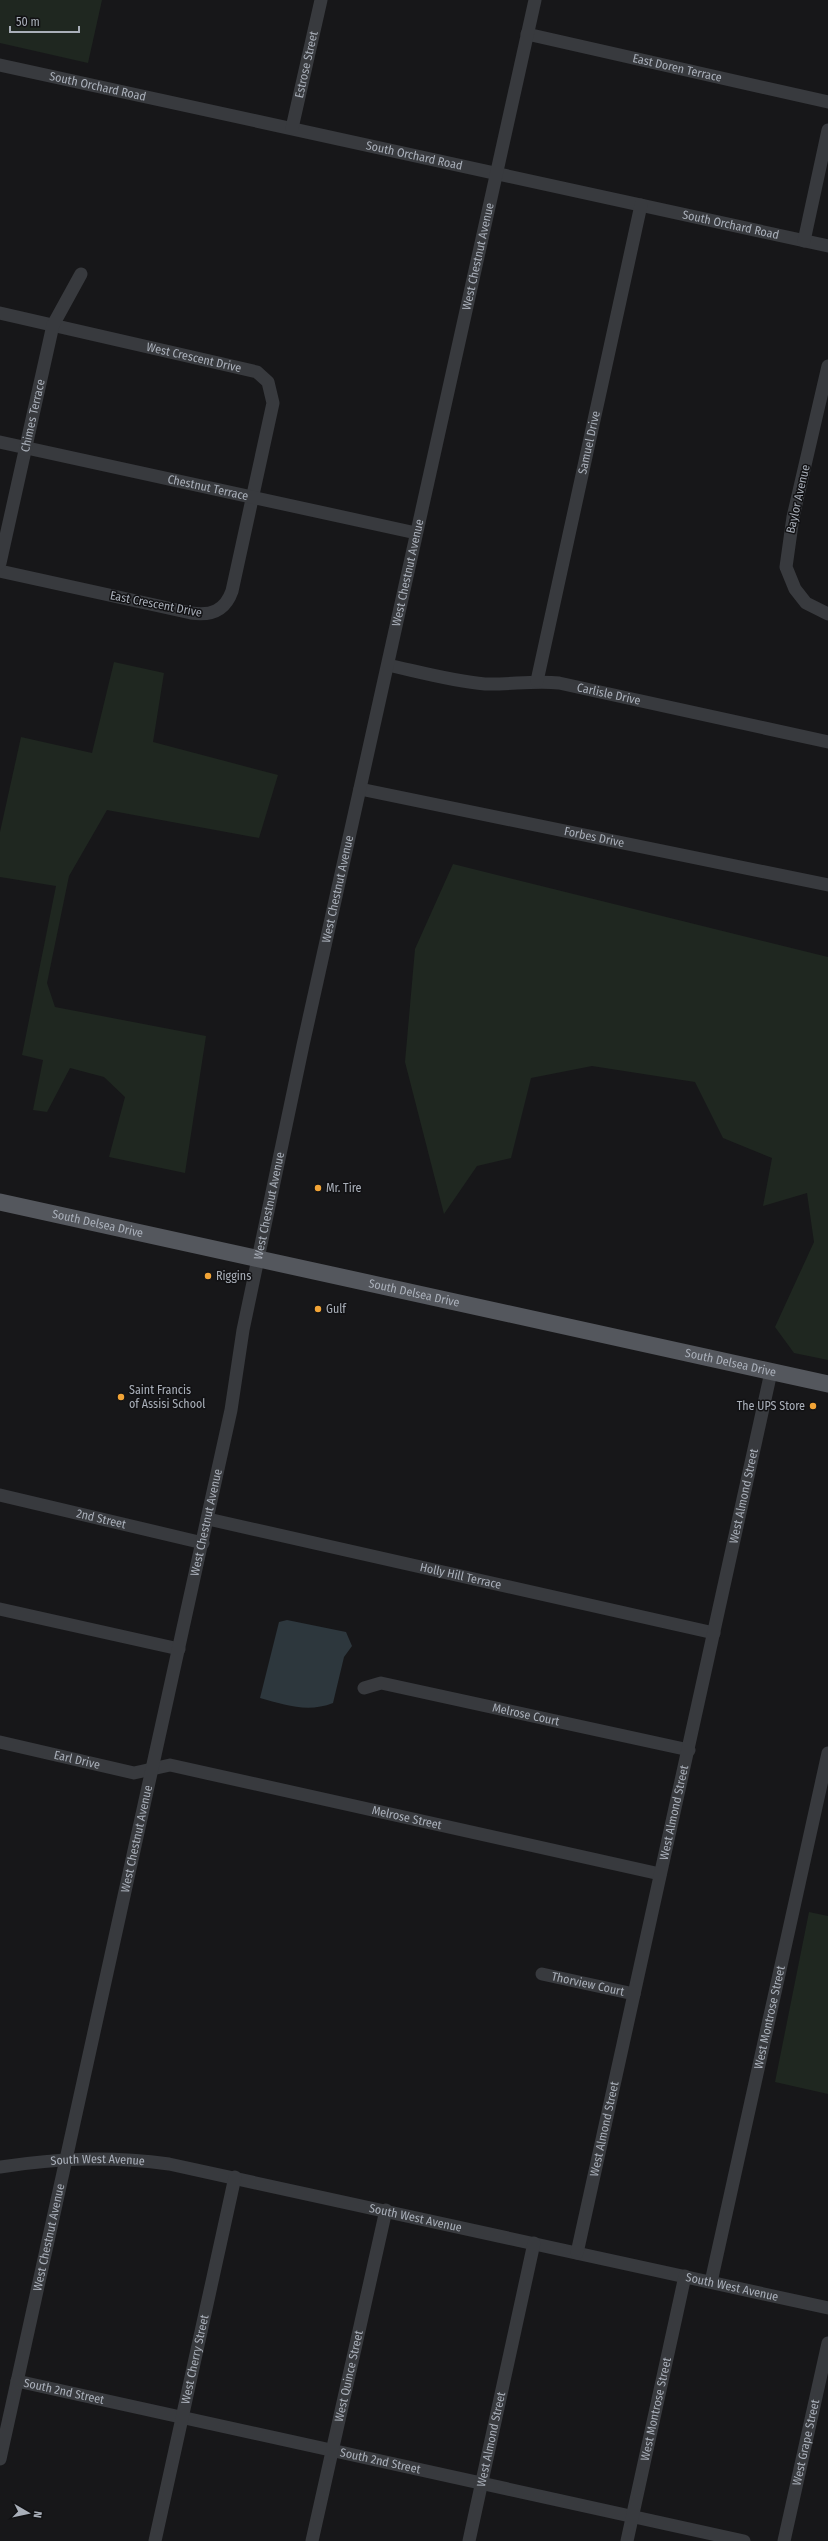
<svg xmlns="http://www.w3.org/2000/svg" width="828" height="2541" font-family="'Fira Sans Condensed',sans-serif">
<style>
.green{fill:#1f2720}
.water{fill:#2d373d}
.lines{fill:none;stroke-linecap:round;stroke-linejoin:round}
.minor{stroke:#383a3e;stroke-width:13}
.major{stroke:#54575d;stroke-width:17}
.poi-dot{fill:#f2a436;stroke:#121214;stroke-width:1.5}
.labels{text-anchor:middle;dominant-baseline:central;stroke-width:3;stroke-linejoin:round;paint-order:stroke}
.street-label{font-size:12px;fill:#a9afb9;stroke:#121214}
.poi-label{font-size:12px;fill:#a9afb9;stroke:#121214;text-anchor:start}
</style>
<rect width="100%" height="100%" fill="#171719"/>
<!-- green -->
<path class="green" d="M 0,0 L 102,0 L 88,63 L 0,43 Z
M 114,662 L 164,673 L 153,742 L 278,775 L 259,838 L 107,810 L 69,876 L 47,983 L 55,1007 L 206,1036 L 185,1173 L 109,1157 L 125,1097 L 104,1077 L 70,1068 L 47,1112 L 33,1110 L 43,1060 L 22,1055 L 56,886 L 0,877 L 0,832 L 21,737 L 92,753 Z
M 453,864 L 828,957 L 828,1360 L 794,1353 L 775,1327 L 814,1242 L 807,1193 L 763,1206 L 772,1158 L 723,1138 L 695,1082 L 592,1066 L 531,1078 L 511,1158 L 477,1166 L 444,1214 L 405,1062 L 415,949 Z
M 809,1912 L 828,1916 L 828,2094 L 775,2082 Z"/>
<!-- water -->
<path class="water" d="M 287,1620 L 346,1632 L 352,1646 L 344,1657 L 333,1703 C 308,1713 285,1705 260,1698 L 279,1622 Z"/>
<g class="lines">
<!-- minor -->
<g class="minor">
<path id="s1" d="M 527,34 L 828,102"/>
<path id="s2" d="M 0,65 L 828,246"/>
<path id="s3" d="M 292,128 L 321,0"/>
<path d="M 804,241 L 828,130"/>
<path id="s4" d="M 0,313 L 257,372 L 268,382 L 273,403 L 232,591 C 225,611 211,616 191,613 L 0,571"/>
<path d="M 828,366 L 793,517 L 786,567 L 795,589 L 806,603 L 828,614"/>
<path id="s5" d="M 0,442 L 416,533"/>
<path id="s6" d="M 0,563 L 53,325 L 81,274"/>
<path id="s7" d="M 388,665 C 420,672 452,681 485,684 C 510,685 534,680 559,683 L 828,742"/>
<path id="s8" d="M 537,681 L 641,205"/>
<path id="s9" d="M 360,789 L 828,885"/>
<path id="s10" d="M 0,1495 L 203,1543"/>
<path id="s11" d="M 208,1519 L 714,1633"/>
<path d="M 0,1609 L 179,1649"/>
<path id="s12" d="M 364,1688 L 381,1683 L 689,1750"/>
<path id="s13" d="M 0,1742 L 134,1773 L 170,1765 L 660,1874"/>
<path id="s14" d="M 542,1974 L 634,1994"/>
<path id="s15" d="M 0,2167 C 59,2158 110,2156 169,2164 L 828,2308"/>
<path id="s16" d="M 577,2253 L 771,1372"/>
<path id="s17" d="M 711,2282 L 828,1753"/>
<path id="s18" d="M 17,2381 L 744,2541"/>
<path id="s19" d="M 0,2459 L 231,1410 L 243,1330 L 303,1045 L 535,0"/>
<path id="s20" d="M 155,2541 L 235,2177"/>
<path id="s21" d="M 312,2541 L 386,2210"/>
<path id="s22" d="M 469,2541 L 534,2243"/>
<path id="s23" d="M 627,2541 L 685,2276"/>
<path id="s24" d="M 784,2541 L 828,2343"/>
</g>
<!-- major -->
<path class="major" id="s25" d="M 0,1202 L 828,1384"/>
</g>
<!-- markers -->
<g class="poi-dot">
<circle cx="318" cy="1188" r="4"/>
<circle cx="208" cy="1276" r="4"/>
<circle cx="318" cy="1309" r="4"/>
<circle cx="121" cy="1397" r="4"/>
<circle cx="813" cy="1406" r="4"/>
</g>
<g class="labels">
<!-- street labels -->
<g class="street-label">
<text stroke="none"><textPath href="#s3" startOffset="65">Estrose Street</textPath></text>
<text stroke="none"><textPath href="#s1" startOffset="154">East Doren Terrace</textPath></text>
<text stroke="none"><textPath href="#s2" startOffset="100">South Orchard Road</textPath></text>
<text stroke="none"><textPath href="#s2" startOffset="424">South Orchard Road</textPath></text>
<text stroke="none"><textPath href="#s2" startOffset="748">South Orchard Road</textPath></text>
<text stroke="none"><textPath href="#s19" startOffset="2254">West Chestnut Avenue</textPath></text>
<text stroke="none"><textPath href="#s4" startOffset="199">West Crescent Drive</textPath></text>
<text stroke="none"><textPath href="#s6" startOffset="151">Chimes Terrace</textPath></text>
<text stroke="none"><textPath href="#s8" startOffset="244">Samuel Drive</textPath></text>
<text stroke="none"><textPath href="#s5" startOffset="213">Chestnut Terrace</textPath></text>
<text transform="translate(798 499) rotate(-77)">Baylor Avenue</text>
<text stroke="none"><textPath href="#s19" startOffset="1930">West Chestnut Avenue</textPath></text>
<text transform="translate(156 604) rotate(11)">East Crescent Drive</text>
<text stroke="none"><textPath href="#s7" startOffset="224">Carlisle Drive</textPath></text>
<text stroke="none"><textPath href="#s9" startOffset="239">Forbes Drive</textPath></text>
<text stroke="none"><textPath href="#s19" startOffset="1606">West Chestnut Avenue</textPath></text>
<text stroke="none"><textPath href="#s19" startOffset="1282">West Chestnut Avenue</textPath></text>
<text stroke="none"><textPath href="#s25" startOffset="100">South Delsea Drive</textPath></text>
<text stroke="none"><textPath href="#s25" startOffset="424">South Delsea Drive</textPath></text>
<text stroke="none"><textPath href="#s25" startOffset="748">South Delsea Drive</textPath></text>
<text stroke="none"><textPath href="#s16" startOffset="775">West Almond Street</textPath></text>
<text stroke="none"><textPath href="#s10" startOffset="104">2nd Street</textPath></text>
<text stroke="none"><textPath href="#s19" startOffset="959">West Chestnut Avenue</textPath></text>
<text stroke="none"><textPath href="#s11" startOffset="259">Holly Hill Terrace</textPath></text>
<text stroke="none"><textPath href="#s12" startOffset="166">Melrose Court</textPath></text>
<text stroke="none"><textPath href="#s13" startOffset="79">Earl Drive</textPath></text>
<text stroke="none"><textPath href="#s16" startOffset="451">West Almond Street</textPath></text>
<text stroke="none"><textPath href="#s13" startOffset="417">Melrose Street</textPath></text>
<text stroke="none"><textPath href="#s19" startOffset="635">West Chestnut Avenue</textPath></text>
<text stroke="none"><textPath href="#s14" startOffset="47">Thorview Court</textPath></text>
<text stroke="none"><textPath href="#s17" startOffset="271">West Montrose Street</textPath></text>
<text stroke="none"><textPath href="#s16" startOffset="127">West Almond Street</textPath></text>
<text stroke="none"><textPath href="#s15" startOffset="98">South West Avenue</textPath></text>
<text stroke="none"><textPath href="#s15" startOffset="422">South West Avenue</textPath></text>
<text stroke="none"><textPath href="#s19" startOffset="227">West Chestnut Avenue</textPath></text>
<text stroke="none"><textPath href="#s15" startOffset="746">South West Avenue</textPath></text>
<text stroke="none"><textPath href="#s20" startOffset="186">West Cherry Street</textPath></text>
<text stroke="none"><textPath href="#s21" startOffset="169">West Quince Street</textPath></text>
<text stroke="none"><textPath href="#s18" startOffset="48">South 2nd Street</textPath></text>
<text stroke="none"><textPath href="#s23" startOffset="135">West Montrose Street</textPath></text>
<text stroke="none"><textPath href="#s22" startOffset="104">West Almond Street</textPath></text>
<text stroke="none"><textPath href="#s24" startOffset="101">West Grape Street</textPath></text>
<text stroke="none"><textPath href="#s18" startOffset="372">South 2nd Street</textPath></text>
</g>
<!-- poi labels -->
<g class="poi-label">
<text x="326" y="1188">Mr. Tire</text>
<text x="216" y="1276">Riggins</text>
<text x="326" y="1309">Gulf</text>
<text x="129" y="1390">Saint Francis<tspan x="129" dy="14">of Assisi School</tspan></text>
<text x="805" y="1406" text-anchor="end">The UPS Store</text>
</g>
</g>
<!-- north arrow -->
<g transform="translate(28 2513) rotate(99)" stroke="#121214" stroke-width="3" paint-order="stroke">
<path d="M0-3L7 15L0 10L-7 15Z" fill="#a9afb9"/>
<text y="-6" font-size="11" font-weight="bold" text-anchor="middle" fill="#a9afb9">N</text>
</g>
<!-- scale -->
<path d="M10 26v6h69v-6" fill="none" stroke="#a9afb9" stroke-width="2"/>
<text x="16" y="26" font-size="12" fill="#a9afb9" stroke="#121214" stroke-width="3" paint-order="stroke">50 m</text>
</svg>
